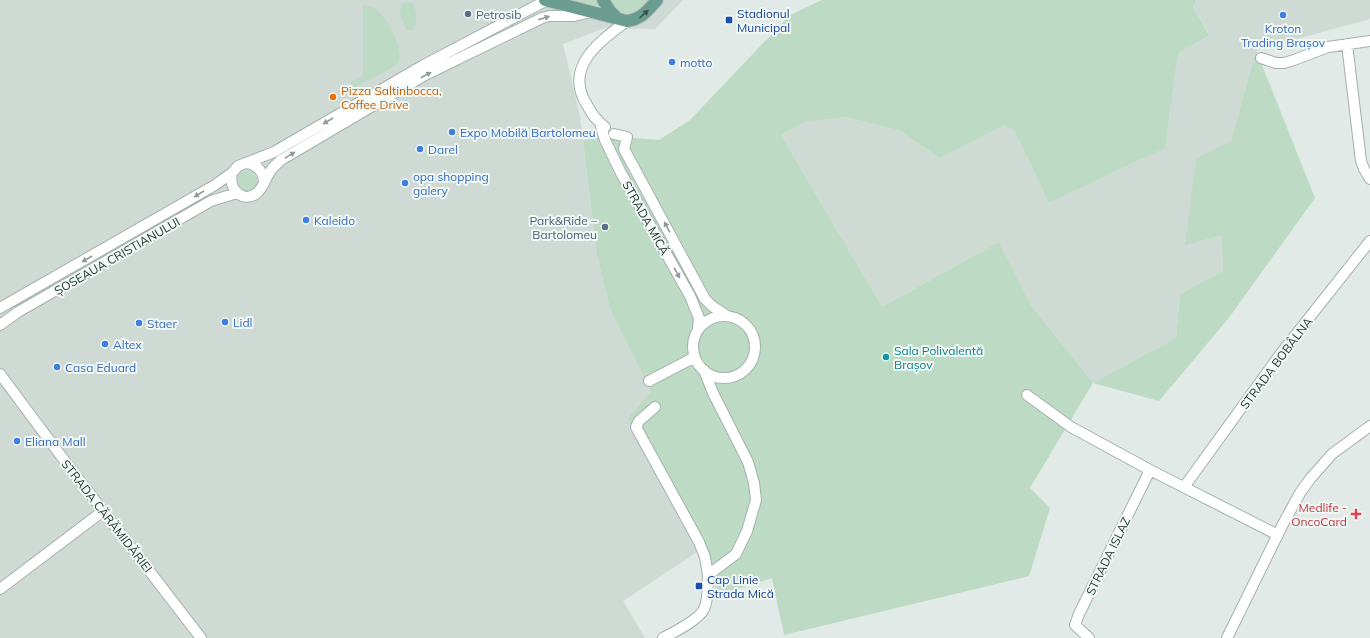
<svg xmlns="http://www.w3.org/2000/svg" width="1370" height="638" font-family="Mulish,sans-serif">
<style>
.built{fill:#cfdad5}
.green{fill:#bcdac4}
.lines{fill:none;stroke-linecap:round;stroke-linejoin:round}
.minor-casing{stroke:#a4b1ad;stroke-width:12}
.major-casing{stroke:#bdc4c2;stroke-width:14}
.minor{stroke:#fff;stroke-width:10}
.major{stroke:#6a9c90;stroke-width:12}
.oneway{fill:#35524b}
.oneway2{fill:#919c9a}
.service-dot{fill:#5c6f8a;stroke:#f1f7f4;stroke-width:1.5}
.shop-dot{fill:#3f7fe0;stroke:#f1f7f4;stroke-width:1.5}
.transit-dot{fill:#1a4fb4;stroke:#f1f7f4;stroke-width:1.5}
.food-dot{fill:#e8710a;stroke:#f1f7f4;stroke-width:1.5}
.culture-dot{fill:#0f9aa8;stroke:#f1f7f4;stroke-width:1.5}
.health-dot{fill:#e0444e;stroke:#f1f7f4;stroke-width:1.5}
.labels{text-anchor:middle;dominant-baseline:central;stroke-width:4;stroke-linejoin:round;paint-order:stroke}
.transit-label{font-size:12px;fill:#164399;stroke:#f1f7f4;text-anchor:start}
.service-label{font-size:12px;fill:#4e5e75;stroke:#f1f7f4;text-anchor:start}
.shop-label{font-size:12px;fill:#366cbe;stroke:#f1f7f4;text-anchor:start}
.food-label{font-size:12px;fill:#c56008;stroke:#f1f7f4;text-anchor:start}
.street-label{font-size:12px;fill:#233934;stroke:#f1f7f4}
.culture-label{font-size:12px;fill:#0d838f;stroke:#f1f7f4;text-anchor:start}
.health-label{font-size:12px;fill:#be3a42;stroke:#f1f7f4;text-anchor:end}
</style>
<rect width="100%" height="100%" fill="#e1eae6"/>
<!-- built -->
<path class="built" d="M 0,0 L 683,0 L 655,29 L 605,28 L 563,44 L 580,116 L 597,256 L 610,309 L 651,392 L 702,549 L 623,601 L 645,638 L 0,638 Z
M 1196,0 L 1370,0 L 1370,19 L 1256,50 L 1231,141 L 1185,246 L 1221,235 L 1223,271 L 1180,294 L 1176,338 L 1093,383 L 1030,304 L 999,242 L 882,307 L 781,135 L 806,122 L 845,117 L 898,130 L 940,158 L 1004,125 L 1014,130 L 1049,203 L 1165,148 L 1178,52 L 1209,34 L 1193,7 Z"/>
<!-- green -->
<path class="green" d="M 568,0 L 599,0 L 603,8 Z
M 608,0 L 650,0 L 640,11 L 628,14 L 616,10 Z
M 822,0 L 1196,0 L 1193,7 L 1209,35 L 1178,53 L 1165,148 L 1049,203 L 1014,130 L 1004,125 L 940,158 L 898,130 L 845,117 L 806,122 L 781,135 L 882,307 L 999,242 L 1030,304 L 1093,383 L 1176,338 L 1180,294 L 1223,271 L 1221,235 L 1185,246 L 1196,159 L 1231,141 L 1256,50 L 1315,198 L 1228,319 L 1159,401 L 1093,383 L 1030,488 L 1050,508 L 1029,576 L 784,635 L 772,578 L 718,595 L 702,549 L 628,418 L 651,392 L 610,309 L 597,256 L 583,140 L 608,136 L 659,140 L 690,120 L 790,15 Z
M 407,2 L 413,3 C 417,13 418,20 413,30 L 406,30 L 400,13 L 401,5 Z
M 363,4 C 367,6 373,7 377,10 C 387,17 405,51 398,63 C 396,65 394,66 393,67 L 352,89 L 350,83 L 363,76 Z
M237 181a10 10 0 1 1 20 0a10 10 0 1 1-20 0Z"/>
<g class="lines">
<!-- minor casing -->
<g class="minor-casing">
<path id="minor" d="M 1347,44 L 1361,161 L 1364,169 L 1370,179
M 1261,58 L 1276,63 L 1284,63 L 1294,60 L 1328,47 L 1370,41
M 600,123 L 605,140 L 621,173 L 690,296 L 699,318 L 698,329
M 605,127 C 597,121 591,113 587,105 C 563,67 600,41 627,21
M 614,134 L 627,137 L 624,149 L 705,299 L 712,306 L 727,316
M 247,163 C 258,165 264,172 264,183
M 232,173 C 228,189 243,204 257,193 C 264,187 266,176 272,169 C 274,166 278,163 281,160 L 425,75 L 542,18 L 549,16 L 574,16 L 591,12
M 0,308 L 215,185 L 232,173 L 238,166 L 274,152 L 422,66 L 547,0
M693 347a31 31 0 1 1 62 0a31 31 0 1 1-62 0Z
M 0,325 L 18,312 L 211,201 L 237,193
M 0,374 L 67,464 L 201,638
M 649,381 L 695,357
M 1027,395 L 1071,427 L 1150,470 L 1278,535
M 655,407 L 639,421 L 636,427 L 699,542 L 705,557 L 708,575
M 1184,487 L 1282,352 L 1370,241
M 0,589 L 103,511
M 663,638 C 674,632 699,620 704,609 C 709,599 707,586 708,575 L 736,554 L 747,531 L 756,500 L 754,483 L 748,462 L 713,393 L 704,370
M 1089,638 L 1075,625 L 1079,614 L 1150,470
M 1227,638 L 1283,524 L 1300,493 L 1310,479 L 1332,454 L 1370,426"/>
</g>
<!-- major casing -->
<g class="major-casing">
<path id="major" d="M 545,0 L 627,21 C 642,19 648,10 657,0
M 603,0 L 610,11 L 617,18"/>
</g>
<!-- minor -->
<use href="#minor" class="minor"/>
<!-- major -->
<use href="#major" class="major"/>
</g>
<!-- one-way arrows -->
<defs><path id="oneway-solid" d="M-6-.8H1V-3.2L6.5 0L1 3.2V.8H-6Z"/></defs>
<use class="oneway" href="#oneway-solid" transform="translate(644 14) rotate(-42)"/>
<g class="oneway2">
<use href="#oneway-solid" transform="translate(544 18) rotate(-18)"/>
<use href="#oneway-solid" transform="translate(426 75) rotate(-28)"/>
<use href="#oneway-solid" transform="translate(328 121) rotate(150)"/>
<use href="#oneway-solid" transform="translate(290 155) rotate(-31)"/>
<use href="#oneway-solid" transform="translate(199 194) rotate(149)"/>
<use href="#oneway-solid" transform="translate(667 227) rotate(-118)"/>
<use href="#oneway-solid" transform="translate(87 259) rotate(150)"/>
<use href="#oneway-solid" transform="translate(677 273) rotate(61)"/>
</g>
<!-- markers -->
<g class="service-dot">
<circle cx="468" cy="14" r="4"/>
<circle cx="605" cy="227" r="4"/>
</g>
<g class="shop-dot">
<circle cx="1283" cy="15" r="4"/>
<circle cx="672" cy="62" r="4"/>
<circle cx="452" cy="132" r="4"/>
<circle cx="420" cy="149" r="4"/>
<circle cx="405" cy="183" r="4"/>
<circle cx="306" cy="220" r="4"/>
<circle cx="225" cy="322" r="4"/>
<circle cx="139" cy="323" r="4"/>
<circle cx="105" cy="344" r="4"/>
<circle cx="57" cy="367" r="4"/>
<circle cx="17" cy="441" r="4"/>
</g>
<g class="transit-dot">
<rect x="725" y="16" width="8" height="8" rx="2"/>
<rect x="695" y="582" width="8" height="8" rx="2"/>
</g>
<circle class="food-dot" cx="333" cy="97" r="4"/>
<circle class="culture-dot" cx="886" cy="357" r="4"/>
<path class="health-dot" d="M1354 508h4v4h4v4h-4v4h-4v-4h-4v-4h4z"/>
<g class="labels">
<!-- transit labels -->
<g class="transit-label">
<text x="737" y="13">Stadionul<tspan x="737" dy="14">Municipal</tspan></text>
<text x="707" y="579">Cap Linie<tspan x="707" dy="14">Strada Mică</tspan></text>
</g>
<!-- service labels -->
<g class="service-label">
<text x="476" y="14">Petrosib</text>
<text x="597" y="220" text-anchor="end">Park&amp;Ride –<tspan x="597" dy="14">Bartolomeu</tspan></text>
</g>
<!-- shop labels -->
<g class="shop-label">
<text x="1283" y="28" text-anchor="middle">Kroton<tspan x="1283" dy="14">Trading Brașov</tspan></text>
<text x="680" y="62">motto</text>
<text x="460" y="132">Expo Mobilă Bartolomeu</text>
<text x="428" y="149">Darel</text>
<text x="413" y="176">opa shopping<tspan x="413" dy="14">galery</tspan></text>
<text x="314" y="220">Kaleido</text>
<text x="233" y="322">Lidl</text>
<text x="147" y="323">Staer</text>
<text x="113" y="344">Altex</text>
<text x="65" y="367">Casa Eduard</text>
<text x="25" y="441">Eliana Mall</text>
</g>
<!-- food labels -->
<g class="food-label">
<text x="341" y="90">Pizza Saltinbocca,<tspan x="341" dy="14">Coffee Drive</tspan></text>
</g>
<!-- street labels -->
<g class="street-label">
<text transform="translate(646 218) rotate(61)">STRADA MICĂ</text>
<text transform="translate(117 256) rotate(-30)">ȘOSEAUA CRISTIANULUI</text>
<text transform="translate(1276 363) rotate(-53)">STRADA BOBÂLNA</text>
<text transform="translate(107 516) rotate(52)">STRADA CĂRĂMIDĂRIEI</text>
<text transform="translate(1108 556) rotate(-64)">STRADA ISLAZ</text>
</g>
<!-- culture labels -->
<g class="culture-label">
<text x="894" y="350">Sala Polivalentă<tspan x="894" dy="14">Brașov</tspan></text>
</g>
<!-- health labels -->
<g class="health-label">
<text x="1347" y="507">Medlife -<tspan x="1347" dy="14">OncoCard</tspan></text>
</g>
</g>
</svg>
